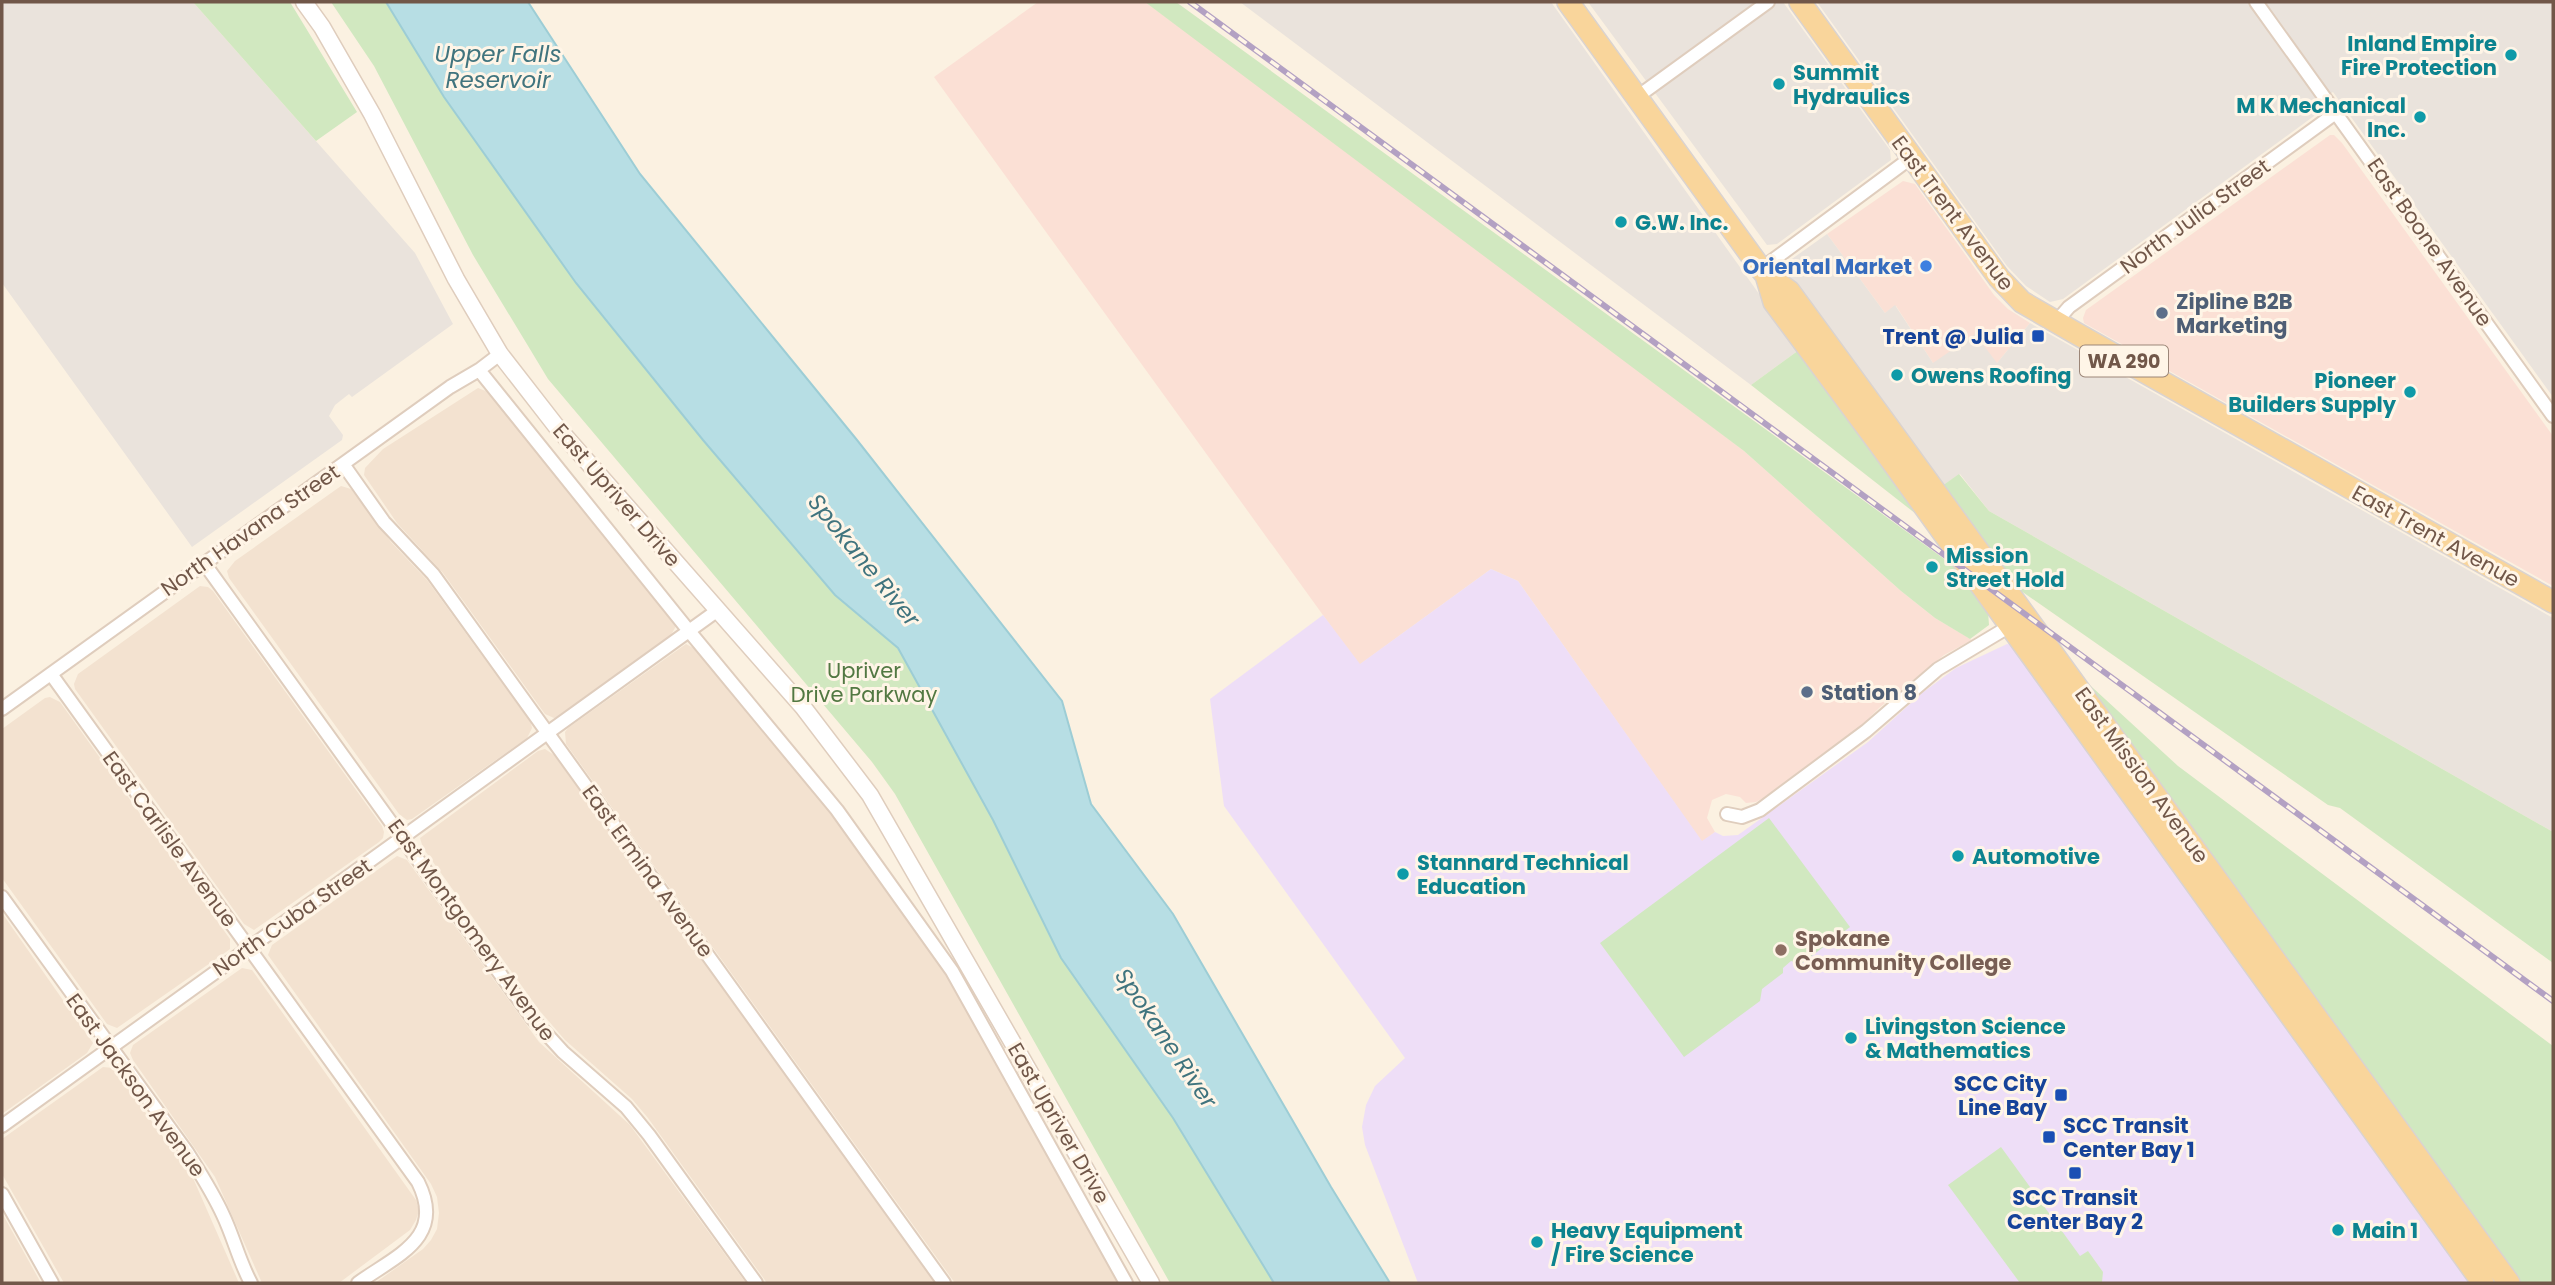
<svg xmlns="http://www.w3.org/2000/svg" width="2555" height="1285" font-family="Poppins,sans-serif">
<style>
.residential{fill:#f3e2d0}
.commercial{fill:#fbe0d5}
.industrial{fill:#eae3dc}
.education{fill:#eedef7}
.green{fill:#d1e8c0}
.water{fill:#b7dee4;stroke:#9dcdd5;stroke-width:2}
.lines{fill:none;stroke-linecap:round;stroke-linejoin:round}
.minor-casing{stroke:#dfcdbd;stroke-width:16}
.tertiary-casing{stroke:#dfcdbd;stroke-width:19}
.primary-casing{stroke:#dad3d0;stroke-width:24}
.minor{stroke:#fff;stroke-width:12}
.tertiary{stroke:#fff;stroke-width:16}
.primary{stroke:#f9d59b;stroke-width:21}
.rail-casing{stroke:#b3a1c3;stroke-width:6}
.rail{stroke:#fff5e7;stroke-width:3.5;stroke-dasharray:10;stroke-linecap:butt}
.culture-dot{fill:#0f9aa8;stroke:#fff5e7;stroke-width:2.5}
.shop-dot{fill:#3f7fe0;stroke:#fff5e7;stroke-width:2.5}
.service-dot{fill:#5c6f8a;stroke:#fff5e7;stroke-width:2.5}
.transit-dot{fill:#1a4fb4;stroke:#fff5e7;stroke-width:2.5}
.education-dot{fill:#8d6e63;stroke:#fff5e7;stroke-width:2.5}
.labels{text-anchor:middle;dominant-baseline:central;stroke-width:6;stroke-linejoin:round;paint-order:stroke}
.shield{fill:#fff5e7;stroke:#9c8678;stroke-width:2}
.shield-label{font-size:19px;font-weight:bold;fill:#715749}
.culture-label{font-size:21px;font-weight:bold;fill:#0d838f;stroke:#fff5e7;text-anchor:start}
.street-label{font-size:21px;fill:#715749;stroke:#fff5e7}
.shop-label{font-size:21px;font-weight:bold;fill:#366cbe;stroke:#fff5e7;text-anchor:end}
.service-label{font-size:21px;font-weight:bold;fill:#4e5e75;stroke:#fff5e7;text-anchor:start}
.transit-label{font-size:21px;font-weight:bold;fill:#164399;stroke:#fff5e7;text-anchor:end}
.park-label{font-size:21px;fill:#527842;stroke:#fff5e7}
.education-label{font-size:21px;font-weight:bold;fill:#785e54;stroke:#fff5e7;text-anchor:start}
.water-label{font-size:23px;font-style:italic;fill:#40747e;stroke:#fff5e7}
</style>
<rect width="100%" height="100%" fill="#fbf1e1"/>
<!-- residential -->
<path class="residential" d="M 478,388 L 488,392 L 674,621 L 676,626 L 670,637 L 559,717 L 554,718 L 545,714 L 443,573 L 397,523 L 364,475 L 365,468 L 383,449 Z
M 341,486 L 351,489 L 391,542 L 427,580 L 531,723 L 532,728 L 527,738 L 412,819 L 407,820 L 399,814 L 229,578 L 227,571 L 235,561 Z
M 200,586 L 208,587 L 213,591 L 382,826 L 384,832 L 383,838 L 379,842 L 254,930 L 244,924 L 75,689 L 74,684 L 78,674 Z
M 686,644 L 697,650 L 831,813 L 943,969 L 1122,1283 L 955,1283 L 566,744 L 565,732 L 568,728 Z
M 50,697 L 60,702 L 230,939 L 230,949 L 226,952 L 117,1028 L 107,1024 L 2,878 L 2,729 L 45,698 Z
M 545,749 L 554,755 L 935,1283 L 767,1283 L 648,1118 L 632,1099 L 565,1040 L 539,1010 L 423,848 L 420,838 L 538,751 Z
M 397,856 L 407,860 L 539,1042 L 630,1125 L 746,1283 L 375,1283 L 423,1249 L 431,1240 L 437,1229 L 439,1213 L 437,1197 L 431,1184 L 268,955 L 272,945 Z
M 2,913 L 93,1043 L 87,1053 L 2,1114 Z
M 242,968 L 252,970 L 416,1200 L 419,1210 L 416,1220 L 410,1230 L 339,1283 L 262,1283 L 215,1177 L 133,1060 L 130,1053 L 133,1045 Z
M 103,1067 L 113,1068 L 193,1178 L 239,1283 L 64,1283 L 2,1174 L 2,1139 Z
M 2,1213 L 41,1283 L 2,1283 Z"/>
<!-- commercial -->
<path class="commercial" d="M 1038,2 L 1145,2 L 1379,172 L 1744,451 L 1901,591 L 1935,618 L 1972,640 L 1944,655 L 1879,708 L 1860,727 L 1763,798 L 1756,802 L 1746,803 L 1740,797 L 1726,794 L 1712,800 L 1707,818 L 1715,832 L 1702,842 L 1518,581 L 1491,569 L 1359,665 L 934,77 Z
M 2330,135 L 2334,135 L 2342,143 L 2553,436 L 2553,586 L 2084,323 L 2083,318 L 2086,310 Z
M 1903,181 L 1915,184 L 1994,295 L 2008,309 L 2030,323 L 1997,363 L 1933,363 L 1896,306 L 1885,313 L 1827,234 Z"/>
<!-- industrial -->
<path class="industrial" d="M 2,2 L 193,2 L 415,253 L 453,324 L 352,397 L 349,394 L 335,405 L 329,416 L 343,435 L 342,440 L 192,547 L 2,283 Z
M 1240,2 L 1551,2 L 1799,350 L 1751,385 Z
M 1588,2 L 1783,2 L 1890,150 L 1891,160 L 1777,244 L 1767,245 Z
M 1817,2 L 2553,2 L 2553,397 L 2333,92 L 2314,103 L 2317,112 L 2314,116 L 2063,299 L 2050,302 L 2026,286 L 2007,266 Z
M 1827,234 L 1885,313 L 1895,305 L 1933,363 L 1975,334 L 1997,363 L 2030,323 L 2553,618 L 2553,832 L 1989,511 L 1960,474 L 1942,486 L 1787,275 L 1786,265 L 1789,261 Z"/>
<!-- education -->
<path class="education" d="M 1491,569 L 1518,581 L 1702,841 L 1715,832 L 1723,836 L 1738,835 L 1868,742 L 1922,693 L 1956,668 L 2007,644 L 2015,645 L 2474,1283 L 1418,1283 L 1365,1145 L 1362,1127 L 1366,1105 L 1375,1086 L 1405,1058 L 1224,806 L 1210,699 L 1323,615 L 1360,664 Z"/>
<!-- green -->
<path class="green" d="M 193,2 L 290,2 L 357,112 L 316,141 Z
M 331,2 L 386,2 L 444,97 L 576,283 L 703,440 L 835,595 L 898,648 L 994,820 L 1061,958 L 1173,1118 L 1274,1283 L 1170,1283 L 895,794 L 872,762 L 548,379 L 473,255 L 374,66 Z
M 1145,2 L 1176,2 L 1954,566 L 1988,611 L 1989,625 L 1970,639 L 1935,618 L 1901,591 L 1744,451 Z
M 1799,350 L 1925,521 L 1751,385 Z
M 1959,474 L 1989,511 L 2553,832 L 2553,963 L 2340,808 L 2328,805 L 2014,586 L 1942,486 Z
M 2081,677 L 2178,766 L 2553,1046 L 2553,1283 L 2520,1283 Z
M 1769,818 L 1850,927 L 1801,964 L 1791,961 L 1783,968 L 1783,973 L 1762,989 L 1760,1001 L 1684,1057 L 1600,943 Z
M 2001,1147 L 2080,1256 L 2088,1251 L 2103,1272 L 2102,1282 L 2020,1283 L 1948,1185 Z"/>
<!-- water -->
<path class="water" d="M 386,2 L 528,2 L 640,174 L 857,440 L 1062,701 L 1091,804 L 1173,914 L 1331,1187 L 1390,1283 L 1274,1283 L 1173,1118 L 1061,958 L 993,820 L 898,648 L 835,595 L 703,440 L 576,283 L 444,97 Z"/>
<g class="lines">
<!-- minor casing -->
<g class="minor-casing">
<path id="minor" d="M 2256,2 L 2553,416
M 1637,97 L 1768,2
M 1761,269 L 1912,157
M 2056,322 L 2069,307 L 2337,112
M 479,370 L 689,631 L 837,810 L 952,971 L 1126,1283
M 343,464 L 384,522 L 433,574 L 944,1283
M 204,563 L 532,1018 L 563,1052 L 626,1107 L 649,1135 L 756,1283
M 51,674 L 418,1182 C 446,1238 397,1255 358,1283
M 2,709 L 450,387 L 479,370 L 500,354
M 1727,814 L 1742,817 L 1760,810 L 1866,731 L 1938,669 L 2015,623
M 2,897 L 187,1152 C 200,1173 213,1193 223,1215 C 234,1238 239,1261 251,1283
M 2,1126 L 718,610
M 2,1194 L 52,1283"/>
</g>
<!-- tertiary casing -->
<g class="tertiary-casing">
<path id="tertiary" d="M 304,2 L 322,27 L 372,114 L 456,279 L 500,354 L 556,426 L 803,707 L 870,795 L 1151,1283"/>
</g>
<!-- primary casing -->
<g class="primary-casing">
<path id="primary" d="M 1568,2 L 1761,269 L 1766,275 L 1789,291 L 1884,421 L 2509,1283
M 1800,2 L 1999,278 L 2022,302 L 2079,335 L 2553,602
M 1766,275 L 1774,302 L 1883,449 L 2483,1283"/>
</g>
<!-- minor -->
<use href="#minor" class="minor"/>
<!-- tertiary -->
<use href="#tertiary" class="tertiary"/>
<!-- primary -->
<use href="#primary" class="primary"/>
<!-- rail casing -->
<g class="rail-casing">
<path id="rail" d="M 1190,2 L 2553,1001"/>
</g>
<!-- rail -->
<use href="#rail" class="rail"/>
</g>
<!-- markers -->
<g class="culture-dot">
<circle cx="2511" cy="55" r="7"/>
<circle cx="1779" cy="84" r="7"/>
<circle cx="2420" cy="117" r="7"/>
<circle cx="1621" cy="222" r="7"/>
<circle cx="1897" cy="375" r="7"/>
<circle cx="2410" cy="392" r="7"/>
<circle cx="1932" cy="567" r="7"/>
<circle cx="1958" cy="856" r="7"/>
<circle cx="1403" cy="874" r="7"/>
<circle cx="1851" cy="1038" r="7"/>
<circle cx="2338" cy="1230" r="7"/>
<circle cx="1537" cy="1242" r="7"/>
</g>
<circle class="shop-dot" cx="1926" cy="266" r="7"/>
<g class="service-dot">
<circle cx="2162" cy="313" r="7"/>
<circle cx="1807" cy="692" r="7"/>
</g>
<g class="transit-dot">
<rect x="2031" y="329" width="14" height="14" rx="3.5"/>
<rect x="2054" y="1088" width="14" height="14" rx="3.5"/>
<rect x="2042" y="1130" width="14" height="14" rx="3.5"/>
<rect x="2068" y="1166" width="14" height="14" rx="3.5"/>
</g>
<circle class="education-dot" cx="1781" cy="950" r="7"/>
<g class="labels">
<!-- shield labels -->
<rect class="shield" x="2080" y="345.5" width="88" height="31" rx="5"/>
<g class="shield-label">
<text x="2124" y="361">WA 290</text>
</g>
<!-- culture labels -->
<g class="culture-label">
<text x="2497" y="43" text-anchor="end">Inland Empire<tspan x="2497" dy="24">Fire Protection</tspan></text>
<text x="1793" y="72">Summit<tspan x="1793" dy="24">Hydraulics</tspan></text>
<text x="2406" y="105" text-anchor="end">M K Mechanical<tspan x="2406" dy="24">Inc.</tspan></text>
<text x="1635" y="222">G.W. Inc.</text>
<text x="1911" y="375">Owens Roofing</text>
<text x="2396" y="380" text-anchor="end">Pioneer<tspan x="2396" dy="24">Builders Supply</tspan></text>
<text x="1946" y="555">Mission<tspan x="1946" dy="24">Street Hold</tspan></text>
<text x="1972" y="856">Automotive</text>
<text x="1417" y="862">Stannard Technical<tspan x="1417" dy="24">Education</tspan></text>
<text x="1865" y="1026">Livingston Science<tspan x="1865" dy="24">&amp; Mathematics</tspan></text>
<text x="1551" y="1230">Heavy Equipment<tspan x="1551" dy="24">/ Fire Science</tspan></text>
<text x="2352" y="1230">Main 1</text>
</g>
<!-- street labels -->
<g class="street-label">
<text transform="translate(1953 213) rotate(53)">East Trent Avenue</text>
<text transform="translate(2195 216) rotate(-36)">North Julia Street</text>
<text transform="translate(2430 242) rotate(55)">East Boone Avenue</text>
<text transform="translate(617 495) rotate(49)">East Upriver Drive</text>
<text transform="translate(250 530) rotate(-35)">North Havana Street</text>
<text transform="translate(2436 536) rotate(29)">East Trent Avenue</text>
<text transform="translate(2142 775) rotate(54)">East Mission Avenue</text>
<text transform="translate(170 839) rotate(54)">East Carlisle Avenue</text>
<text transform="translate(648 871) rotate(54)">East Ermina Avenue</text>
<text transform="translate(292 917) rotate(-35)">North Cuba Street</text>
<text transform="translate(472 930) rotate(54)">East Montgomery Avenue</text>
<text transform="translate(136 1085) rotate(54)">East Jackson Avenue</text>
<text transform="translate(1059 1123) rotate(60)">East Upriver Drive</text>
</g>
<!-- shop labels -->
<g class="shop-label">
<text x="1912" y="266">Oriental Market</text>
</g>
<!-- service labels -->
<g class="service-label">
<text x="2176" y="301">Zipline B2B<tspan x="2176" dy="24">Marketing</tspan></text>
<text x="1821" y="692">Station 8</text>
</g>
<!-- transit labels -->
<g class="transit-label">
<text x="2024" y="336">Trent @ Julia</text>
<text x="2047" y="1083">SCC City<tspan x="2047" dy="24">Line Bay</tspan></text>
<text x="2063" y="1125" text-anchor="start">SCC Transit<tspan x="2063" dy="24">Center Bay 1</tspan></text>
<text x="2075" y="1197" text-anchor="middle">SCC Transit<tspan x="2075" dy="24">Center Bay 2</tspan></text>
</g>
<!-- park labels -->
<g class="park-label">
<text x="864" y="670">Upriver<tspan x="864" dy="24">Drive Parkway</tspan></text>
</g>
<!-- education labels -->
<g class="education-label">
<text x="1795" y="938">Spokane<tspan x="1795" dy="24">Community College</tspan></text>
</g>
<!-- water labels -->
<g class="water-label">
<text x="498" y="54">Upper Falls<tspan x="498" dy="26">Reservoir</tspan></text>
<text transform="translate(864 560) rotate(51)">Spokane River</text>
<text transform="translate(1166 1038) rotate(56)">Spokane River</text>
</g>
</g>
<!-- border -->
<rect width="2555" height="1285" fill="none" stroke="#715749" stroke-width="7"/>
</svg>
